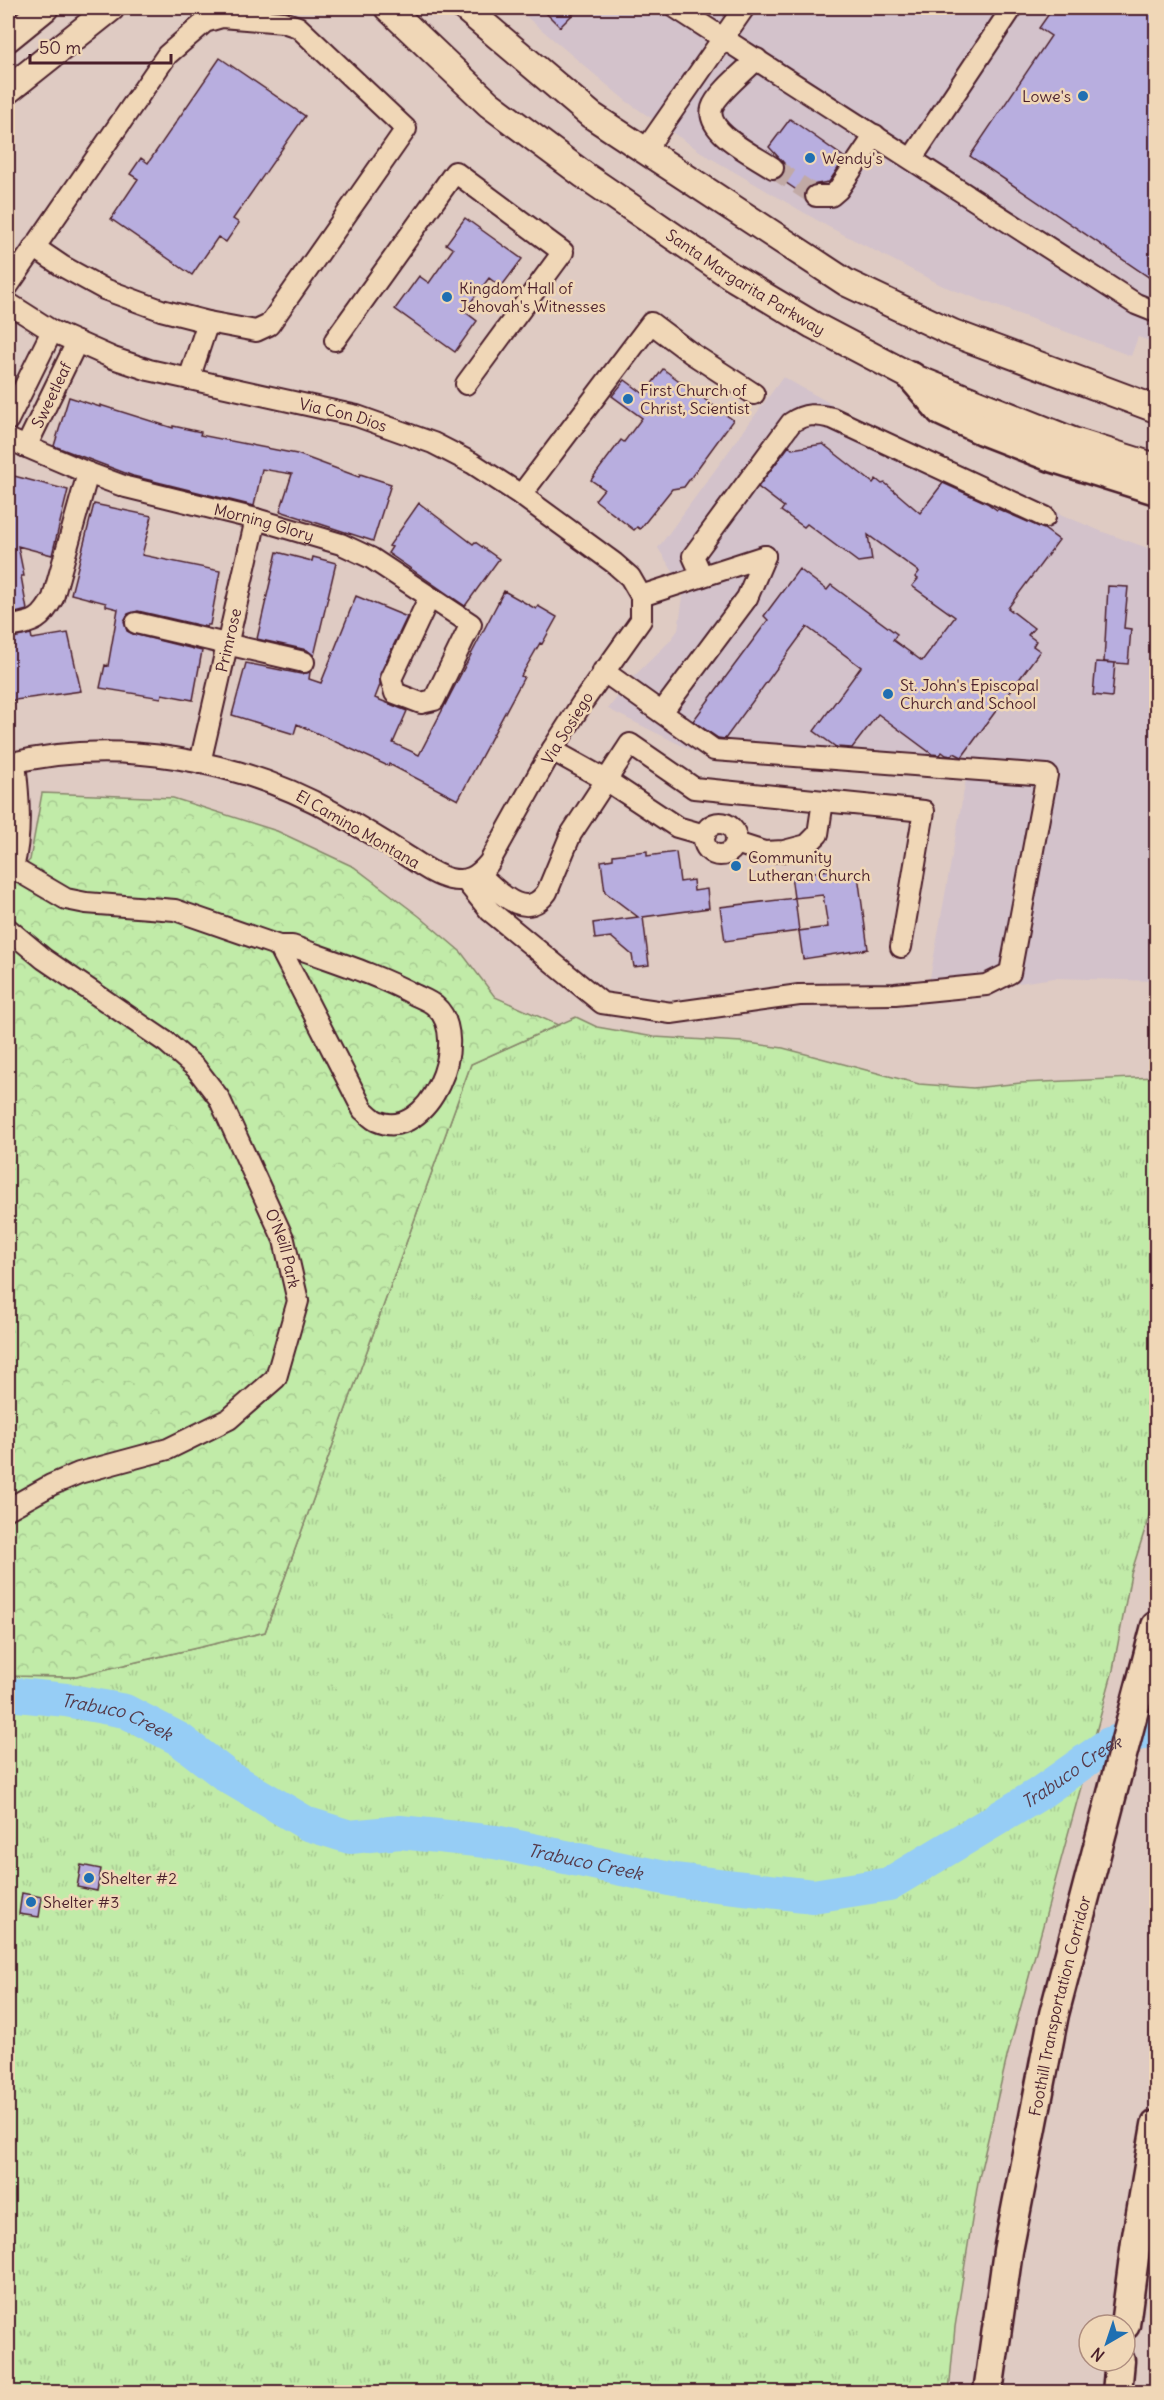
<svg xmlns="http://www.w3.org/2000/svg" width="1164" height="2400" font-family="Delius,sans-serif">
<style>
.built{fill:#d3c2cb}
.grass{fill:url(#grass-tufts);stroke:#86856a;stroke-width:1.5}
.forest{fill:url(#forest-crowns);stroke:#86856a;stroke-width:1.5}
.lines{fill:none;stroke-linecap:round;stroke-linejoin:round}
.river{stroke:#96cdf5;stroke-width:34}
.building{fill:#b8aedf;stroke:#4a1f2b;stroke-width:1.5}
.minor-tunnel{stroke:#c1a9a5;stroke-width:20;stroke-dasharray:20 10;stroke-linecap:butt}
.minor-casing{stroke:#4a1f2b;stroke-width:24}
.major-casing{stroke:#4a1f2b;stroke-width:30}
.highway-casing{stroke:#4a1f2b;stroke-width:33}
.minor{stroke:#f0d7b7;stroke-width:20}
.major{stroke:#f0d7b7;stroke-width:26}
.highway{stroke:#f0d7b7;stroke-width:28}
.poi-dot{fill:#1f6fb2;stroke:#f0d7b7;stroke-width:2}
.labels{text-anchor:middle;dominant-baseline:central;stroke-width:5;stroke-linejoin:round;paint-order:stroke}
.poi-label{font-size:16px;fill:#4a1f2b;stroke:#f0d7b7;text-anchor:start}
.street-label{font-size:16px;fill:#4a1f2b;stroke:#f0d7b7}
.water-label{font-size:18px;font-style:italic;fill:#553949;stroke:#f0d7b7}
</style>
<defs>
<pattern id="grass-tufts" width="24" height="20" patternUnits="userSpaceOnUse" patternTransform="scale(1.5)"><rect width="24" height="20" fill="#c1eba8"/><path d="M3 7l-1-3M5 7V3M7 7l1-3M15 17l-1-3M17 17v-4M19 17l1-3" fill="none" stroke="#a7c991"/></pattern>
<pattern id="forest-crowns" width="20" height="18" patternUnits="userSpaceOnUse" patternTransform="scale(1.5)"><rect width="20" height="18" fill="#c1eba8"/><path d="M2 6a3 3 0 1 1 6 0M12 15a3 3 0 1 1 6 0" fill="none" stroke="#a7c991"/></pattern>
</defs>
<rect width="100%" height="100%" fill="#dfcbc3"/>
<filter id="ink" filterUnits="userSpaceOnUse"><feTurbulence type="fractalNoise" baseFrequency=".0167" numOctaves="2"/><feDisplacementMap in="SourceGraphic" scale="12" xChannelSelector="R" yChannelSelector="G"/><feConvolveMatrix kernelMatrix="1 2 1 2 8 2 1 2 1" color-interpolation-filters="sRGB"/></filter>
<g filter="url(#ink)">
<!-- built -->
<path class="built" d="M 516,8 L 1156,8 L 1156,343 L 1138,337 L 1131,356 L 943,286 L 827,226 L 707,156 L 626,101 Z
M 783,377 L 883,433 L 1007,492 L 1103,532 L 1156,551 L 1156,981 L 1054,978 L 1012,984 L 986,993 L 926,1000 L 966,779 L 703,756 L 608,709 L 631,679 L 670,641 L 678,630 L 683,597 L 680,583 L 658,548 Z"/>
<!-- grass -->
<path class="grass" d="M 576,1017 L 597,1027 L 654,1037 L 742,1042 L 783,1048 L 919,1084 L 973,1088 L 1021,1083 L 1156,1077 L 1156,1494 L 1131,1574 L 1113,1670 L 1007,2057 L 978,2182 L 955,2327 L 949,2392 L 8,2392 L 8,1676 L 72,1677 L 265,1632 L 471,1064 Z"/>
<!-- forest -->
<path class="forest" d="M 42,793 L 173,798 L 277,831 L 354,867 L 419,916 L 461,952 L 495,997 L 558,1025 L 471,1064 L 265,1632 L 72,1677 L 8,1676 L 8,881 L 30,860 Z"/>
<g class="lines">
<!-- river -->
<path class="river" id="s1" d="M 8,1694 L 66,1700 L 125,1711 L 179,1739 L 227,1776 L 308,1824 L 350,1837 L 400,1832 L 495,1842 L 674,1880 L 813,1896 L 889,1884 L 1037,1795 L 1109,1744 L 1156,1728"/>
</g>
<!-- building -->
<path class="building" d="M 541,8 L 579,8 L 560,27 Z
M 1053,8 L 1156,8 L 1156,282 L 970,156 L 1051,36 L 1039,28 Z
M 220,58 L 305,116 L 233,219 L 239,223 L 226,242 L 218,237 L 192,275 L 111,219 L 138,179 L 130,174 L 141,158 L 148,163 Z
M 790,119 L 845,158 L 829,182 L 811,185 L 804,195 L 779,178 L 785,169 L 784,163 L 769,147 Z
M 465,218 L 522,259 L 501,287 L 489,278 L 464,311 L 477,321 L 455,352 L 395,309 L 419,276 L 429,283 L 453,249 L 446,244 Z
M 663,369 L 733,420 L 684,487 L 672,489 L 640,529 L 637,527 L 634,530 L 595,500 L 604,489 L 591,480 L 621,440 L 624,442 L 642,418 L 612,396 L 625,380 L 644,394 Z
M 69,397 L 100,407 L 100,405 L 173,428 L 173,426 L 201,432 L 200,435 L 297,454 L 359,477 L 360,474 L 391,484 L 373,541 L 280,511 L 292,474 L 262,469 L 254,506 L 133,476 L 54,446 Z
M 823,444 L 873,483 L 876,479 L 882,484 L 885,483 L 920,513 L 943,483 L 987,503 L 997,510 L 998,509 L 1044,529 L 1059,540 L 1008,608 L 1034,628 L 1028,635 L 1036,641 L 1033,646 L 1040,651 L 962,757 L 954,753 L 952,756 L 946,755 L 942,752 L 940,755 L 932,754 L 878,714 L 852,748 L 836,747 L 814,731 L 861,667 L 807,627 L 725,739 L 718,738 L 693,721 L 768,620 L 764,616 L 799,569 L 827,590 L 831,585 L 897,634 L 893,640 L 922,661 L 955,617 L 912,586 L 918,579 L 915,577 L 919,572 L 868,535 L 872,560 L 858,562 L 807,524 L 804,527 L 781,511 L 784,507 L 758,487 L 789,446 L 792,449 Z
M 14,476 L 68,490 L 52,555 L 18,546 L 24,576 L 21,576 L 27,610 L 8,615 L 8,499 Z
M 419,503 L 473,544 L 475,542 L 499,559 L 465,606 L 388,553 L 392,547 L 389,546 Z
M 94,504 L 152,516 L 142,555 L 220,571 L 210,625 L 207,625 L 207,627 L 138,611 L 128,614 L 124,621 L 127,631 L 133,634 L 202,651 L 193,700 L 162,694 L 161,698 L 100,688 L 105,665 L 108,666 L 118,609 L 106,606 L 106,603 L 71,594 Z
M 277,552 L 312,561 L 313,557 L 336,563 L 314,656 L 307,650 L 257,639 Z
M 1108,586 L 1128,587 L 1124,628 L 1131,629 L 1128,664 L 1104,662 Z
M 504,591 L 536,609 L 538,606 L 557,617 L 542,644 L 540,643 L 521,676 L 524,677 L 458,800 L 389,764 L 388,766 L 297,724 L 294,734 L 232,715 L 246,663 L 301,674 L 310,672 L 309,679 L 321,683 L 356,596 L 407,617 L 380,674 L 380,685 L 375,698 L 407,711 L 393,743 L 419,755 Z
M 68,633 L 81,691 L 8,701 L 8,639 L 31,634 L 32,639 Z
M 1096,662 L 1115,663 L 1112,697 L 1093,695 Z
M 647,851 L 647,856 L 676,852 L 680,882 L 693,880 L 694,891 L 707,889 L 709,908 L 643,917 L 649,965 L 634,967 L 632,955 L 611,937 L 595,939 L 593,923 L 638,917 L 605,892 L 601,861 L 613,859 L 613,855 Z
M 830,870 L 831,879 L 858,875 L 868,949 L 803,959 L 799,931 L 828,927 L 823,895 L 794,898 L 791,875 Z
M 795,898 L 799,931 L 725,941 L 720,907 Z
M 81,1865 L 101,1869 L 97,1891 L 77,1887 Z
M 22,1893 L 42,1897 L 39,1917 L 19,1914 Z"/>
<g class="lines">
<!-- minor-tunnel -->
<path class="minor-tunnel" d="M 773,168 L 816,196"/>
<!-- minor casing -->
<g class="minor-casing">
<g id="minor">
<path d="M 676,8 L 1136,304 L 1156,312"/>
<path d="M 757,59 C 746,70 716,94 712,108 C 705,133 756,156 773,168"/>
<path d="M 644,152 L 744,8"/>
<path d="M 912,158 L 1012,8"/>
<path d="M 816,196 L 831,196 L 838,190 L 875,135"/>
<path d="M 8,286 L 167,55 L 205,22 L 222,17 L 283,22 L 298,27 L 406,129 L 269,325 L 256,331 L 208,322 L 161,310 L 104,289 L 62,266 L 34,247"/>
<path id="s2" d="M 8,303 L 52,331 L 113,358 L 149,370 L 357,416 L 433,443 L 472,463 L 521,495 L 614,563 L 630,577 L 641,596 L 641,620 L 582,703 L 552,750 L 489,863 C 478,876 468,883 450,879 C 433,875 417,862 402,853 C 380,839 358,826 335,813 C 239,759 115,737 8,764"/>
<path d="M 335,340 L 455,172 L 563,252 L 466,384"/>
<path d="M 189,379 L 208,322"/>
<path d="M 8,420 L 52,331"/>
<path id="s3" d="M 8,439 L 88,473 L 126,487 L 256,519 L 341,544 L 371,558 L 471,624 L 434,700 L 421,703 L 395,693 L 391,679 L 429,598"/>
<path id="s4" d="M 26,447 L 77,342"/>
<path d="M 521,495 L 651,323 L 691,353 L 754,394"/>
<path d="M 702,576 L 693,556 L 791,423 C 805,413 816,414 832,418 L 1045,517"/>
<path d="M 641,596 L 765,556"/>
<path d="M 136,623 L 304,662"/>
<path d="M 8,627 C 34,622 40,622 53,598 L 88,473"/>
<path d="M 662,712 L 747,598 L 765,556"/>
<path d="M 552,750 L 606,780 L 677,827 L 705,835"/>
<path id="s5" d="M 200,763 L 256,519"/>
<circle cx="720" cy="839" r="16"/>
<path d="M 736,843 L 764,852 L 784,851 L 807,845 L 818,834 L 823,801"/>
<path d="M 13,868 L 66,899 L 86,903 L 175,910 L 279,946 L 292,946 C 333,961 376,974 415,995 C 421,998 430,1001 435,1006 C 473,1038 428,1144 377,1121 C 372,1119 367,1113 363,1110 L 279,946"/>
<path d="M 13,868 C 22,834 19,796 15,763"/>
<path d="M 479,874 C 498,891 525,923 547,892 L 571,834 L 630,744 L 694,788 L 924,811 L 901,947"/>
<path d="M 465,880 L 490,911 L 602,1003 L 671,1013 L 799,995 L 895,994 L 986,985 L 1010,973 L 1047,775 L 714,750 L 603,671"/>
<path id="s6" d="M 8,929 L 44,959 L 166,1042 L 196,1068 L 219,1098 L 284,1240 L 298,1301 L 276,1378 L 229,1419 L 168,1449 L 79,1473 L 51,1485 L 8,1509"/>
</g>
</g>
<!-- major casing -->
<g class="major-casing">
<g id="major">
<path id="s7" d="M 388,8 L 489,104 L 584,175 L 731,276 L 813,325 L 912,377 L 1073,441 L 1156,467"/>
<path d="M 465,8 L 591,115 L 847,283 L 953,333 L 1156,409"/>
<path d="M 8,38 L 45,8"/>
<path d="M 8,90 L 111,8"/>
</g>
</g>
<!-- highway casing -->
<g class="highway-casing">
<g id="highway">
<path d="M 912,377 L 941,411 L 982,430 L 1054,458 L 1156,490"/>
<path d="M 1125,2325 L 1136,2242 L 1156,2125"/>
<path id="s8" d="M 988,2392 L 1008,2251 L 1054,2014 L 1156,1626"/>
<path d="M 1117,2392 L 1120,2361"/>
</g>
</g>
<!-- minor -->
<use href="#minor" class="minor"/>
<!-- major -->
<use href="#major" class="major"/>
<!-- highway -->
<use href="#highway" class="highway"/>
</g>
</g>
<!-- markers -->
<g class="poi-dot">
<circle cx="1083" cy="96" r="6"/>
<circle cx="810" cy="158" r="6"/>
<circle cx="447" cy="297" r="6"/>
<circle cx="628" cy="399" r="6"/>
<circle cx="888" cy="694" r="6"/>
<circle cx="736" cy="866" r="6"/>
<circle cx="89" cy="1878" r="6"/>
<circle cx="31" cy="1902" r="6"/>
</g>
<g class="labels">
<!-- poi labels -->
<g class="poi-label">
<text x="1071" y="96" text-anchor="end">Lowe's</text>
<text x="822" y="158">Wendy's</text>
<text x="459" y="288">Kingdom Hall of<tspan x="459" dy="18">Jehovah's Witnesses</tspan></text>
<text x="640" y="390">First Church of<tspan x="640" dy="18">Christ, Scientist</tspan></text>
<text x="900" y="685">St. John's Episcopal<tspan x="900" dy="18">Church and School</tspan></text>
<text x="748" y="857">Community<tspan x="748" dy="18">Lutheran Church</tspan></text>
<text x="101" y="1878">Shelter #2</text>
<text x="43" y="1902">Shelter #3</text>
</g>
<!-- street labels -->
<g class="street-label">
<text stroke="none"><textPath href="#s7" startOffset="452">Santa Margarita Parkway</textPath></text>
<text stroke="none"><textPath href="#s4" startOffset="58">Sweetleaf</textPath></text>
<text stroke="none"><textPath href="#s2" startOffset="356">Via Con Dios</textPath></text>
<text stroke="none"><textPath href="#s3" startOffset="270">Morning Glory</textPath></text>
<text stroke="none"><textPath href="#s5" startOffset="126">Primrose</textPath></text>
<text transform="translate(567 728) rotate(-58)">Via Sosiego</text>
<text transform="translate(358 829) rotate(30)">El Camino Montana</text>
<text stroke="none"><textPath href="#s6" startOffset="436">O'Neill Park</textPath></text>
<text stroke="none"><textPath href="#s8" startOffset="393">Foothill Transportation Corridor</textPath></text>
</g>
<!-- water labels -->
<g class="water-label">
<text stroke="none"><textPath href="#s1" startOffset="112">Trabuco Creek</textPath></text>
<text stroke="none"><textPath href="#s1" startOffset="1138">Trabuco Creek</textPath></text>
<text stroke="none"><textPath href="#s1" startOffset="616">Trabuco Creek</textPath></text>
</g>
</g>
<!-- margin -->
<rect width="1164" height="2400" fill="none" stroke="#f0d7b7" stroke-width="30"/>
<rect x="15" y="15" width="1134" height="2370" fill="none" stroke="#4a1f2b" stroke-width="2" filter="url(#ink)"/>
<!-- north arrow -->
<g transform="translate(1107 2343) rotate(219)"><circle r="28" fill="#f0d7b7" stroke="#ae8d7f" stroke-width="1.5"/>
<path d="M0-4.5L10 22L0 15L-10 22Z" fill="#1f6fb2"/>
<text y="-9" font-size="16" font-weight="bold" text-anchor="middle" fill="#4a1f2b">N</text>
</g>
<!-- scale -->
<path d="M30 54v9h141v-9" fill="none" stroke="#4a1f2b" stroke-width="3"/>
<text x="39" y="54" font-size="18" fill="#4a1f2b" stroke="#f0d7b7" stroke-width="4.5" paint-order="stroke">50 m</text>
</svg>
